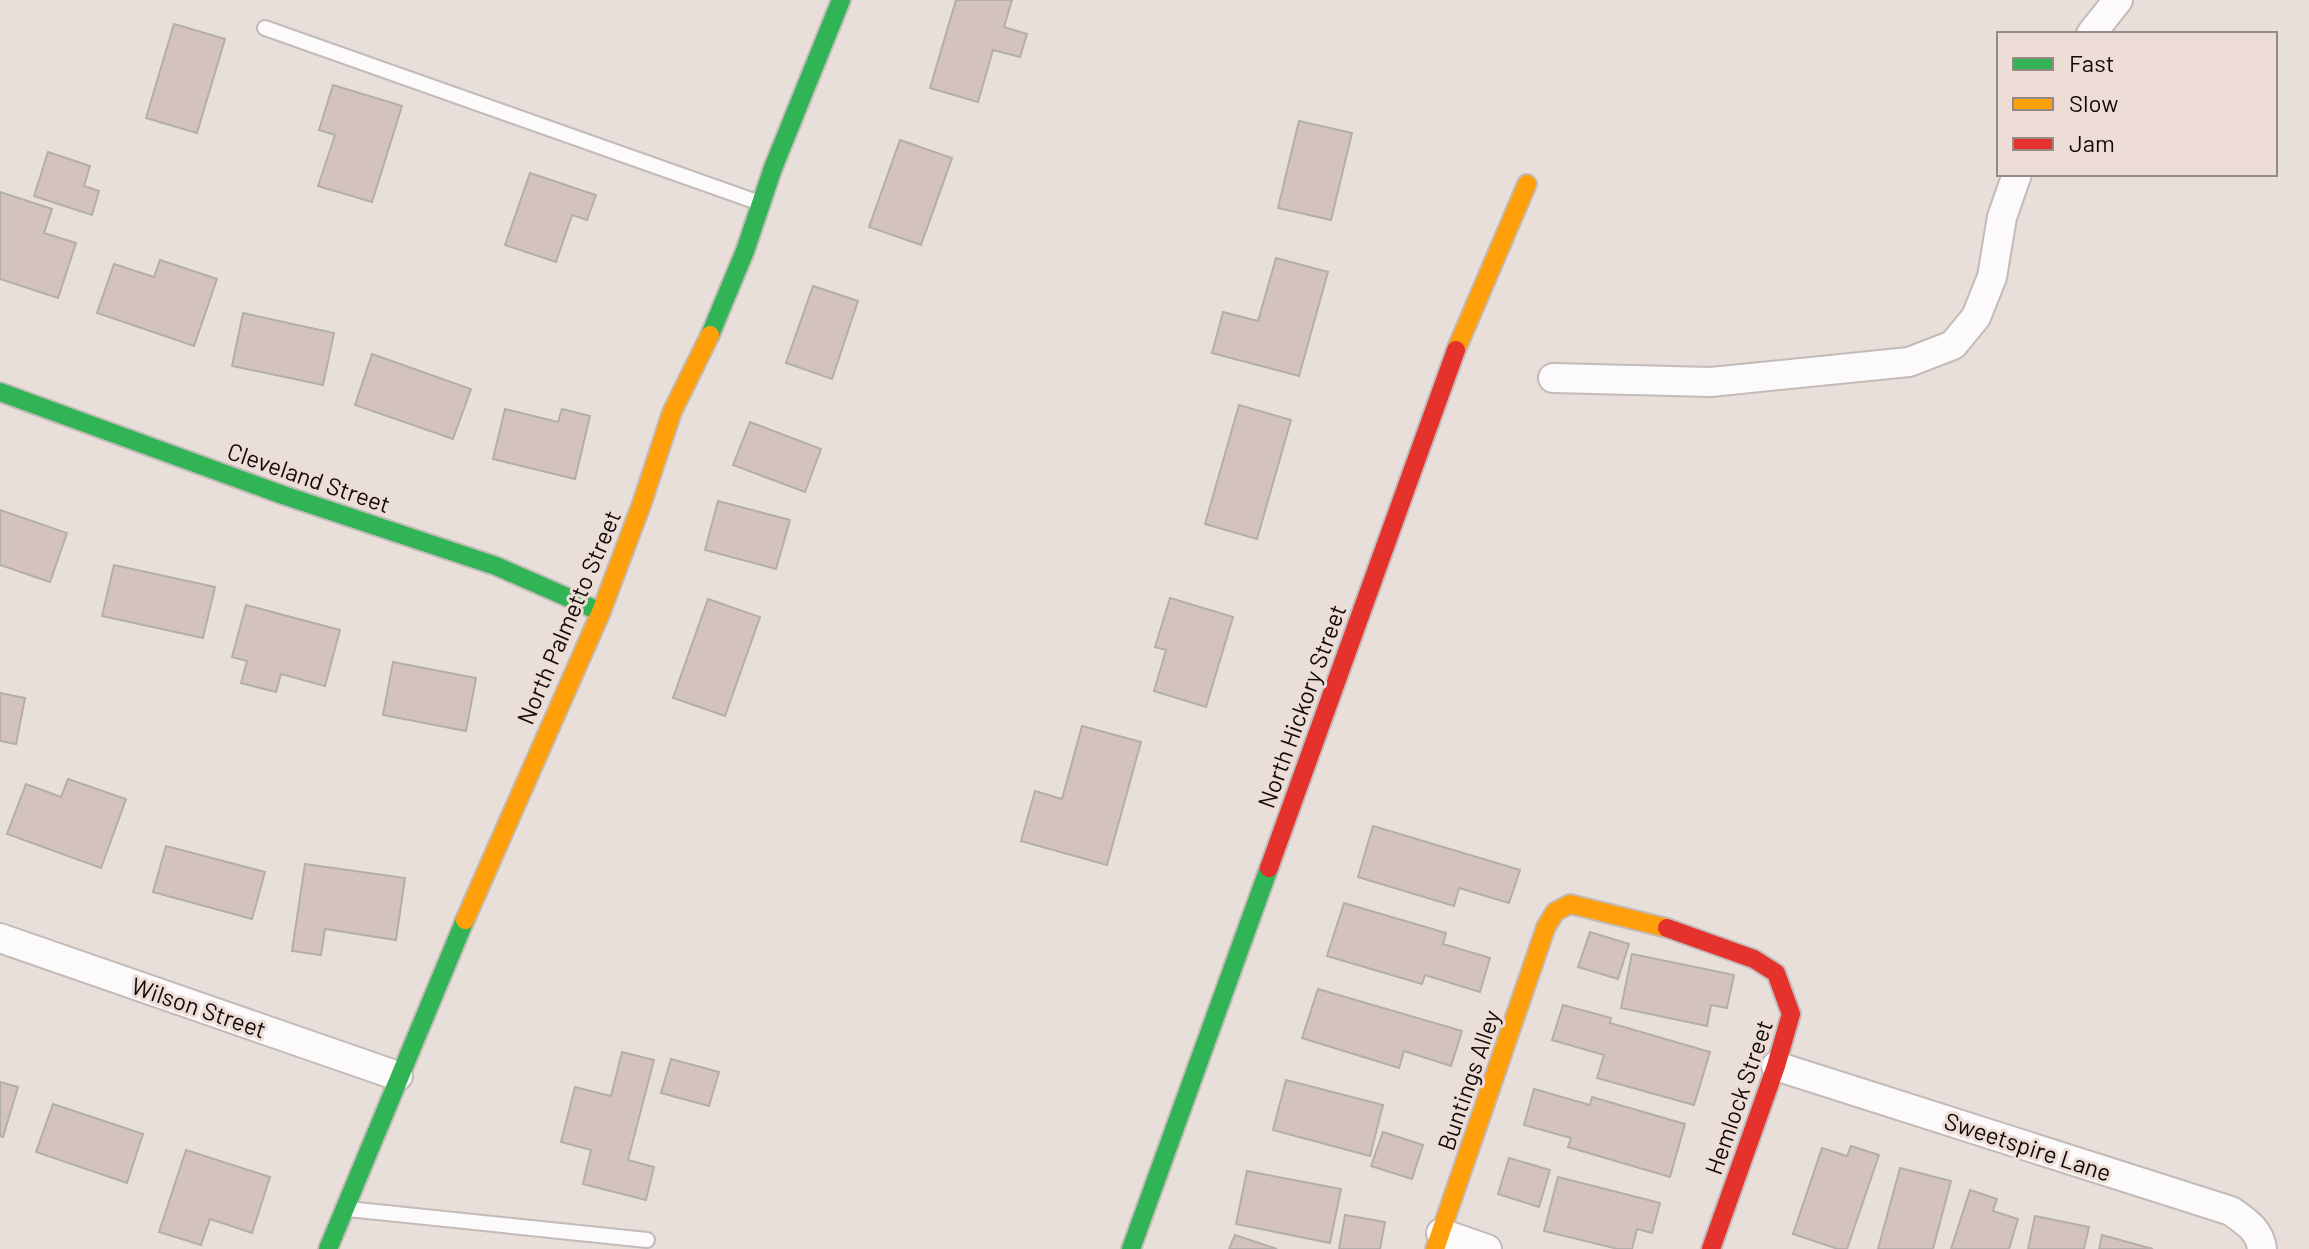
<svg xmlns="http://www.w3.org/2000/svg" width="2309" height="1249" font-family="Barlow,sans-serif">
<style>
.building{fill:#d3c3bc;stroke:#b4aeab;stroke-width:2}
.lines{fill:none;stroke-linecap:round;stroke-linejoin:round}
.lane-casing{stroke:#c2bbb8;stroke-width:18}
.street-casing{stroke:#c2bbb8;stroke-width:32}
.fast-casing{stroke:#c2bbb8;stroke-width:22}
.slow-casing{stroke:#c2bbb8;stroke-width:22}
.jam-casing{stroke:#c2bbb8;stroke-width:22}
.lane{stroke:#fcfafa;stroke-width:14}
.street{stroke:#fcfafa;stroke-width:28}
.fast{stroke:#30b455;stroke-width:18}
.slow{stroke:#ff9f0a;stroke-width:18}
.jam{stroke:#e5322d;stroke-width:18}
.labels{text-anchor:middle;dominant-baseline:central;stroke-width:6;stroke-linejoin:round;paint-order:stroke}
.street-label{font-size:24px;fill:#100b09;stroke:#edddd6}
</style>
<rect width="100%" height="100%" fill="#e8dfdb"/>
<!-- building -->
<path class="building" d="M 956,0 L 1012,0 L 1004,27 L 1027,34 L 1020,57 L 993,50 L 978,102 L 930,88 Z
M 174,24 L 225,39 L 197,133 L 146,118 Z
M 333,85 L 402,106 L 372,202 L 318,186 L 335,135 L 319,130 Z
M 1299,121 L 1352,133 L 1331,220 L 1278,208 Z
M 900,140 L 952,158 L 921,245 L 869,227 Z
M 48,152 L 90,166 L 84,186 L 99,191 L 92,215 L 34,196 Z
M 530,173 L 596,195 L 587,220 L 572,215 L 556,262 L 505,245 Z
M 0,192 L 52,209 L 44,233 L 76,243 L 58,298 L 0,279 Z
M 1276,258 L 1328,272 L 1299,376 L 1212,353 L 1223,312 L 1258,321 Z
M 160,260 L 217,279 L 194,346 L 97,313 L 114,264 L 154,277 Z
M 813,286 L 858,301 L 832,379 L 786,363 Z
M 243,313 L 334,333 L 323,385 L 232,366 Z
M 372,354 L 471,389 L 453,439 L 355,405 Z
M 1239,405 L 1291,420 L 1257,539 L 1205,524 Z
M 505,409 L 558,422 L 562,409 L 590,416 L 575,479 L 493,459 Z
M 750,422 L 821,449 L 805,492 L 733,465 Z
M 718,501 L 790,520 L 776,569 L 705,550 Z
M 0,510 L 67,533 L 50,582 L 0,565 Z
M 114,565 L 215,587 L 203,638 L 102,616 Z
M 1170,598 L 1233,617 L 1206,707 L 1154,691 L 1166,650 L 1155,647 Z
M 708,599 L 760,617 L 725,716 L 673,698 Z
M 246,605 L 340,630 L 325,686 L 281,674 L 276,692 L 241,683 L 247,661 L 232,657 Z
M 393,662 L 476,678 L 466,731 L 383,715 Z
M 0,693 L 25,698 L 16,744 L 0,741 Z
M 1082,726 L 1141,742 L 1107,865 L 1021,841 L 1035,791 L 1062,799 Z
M 68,779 L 126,799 L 101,868 L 7,834 L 26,784 L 61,797 Z
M 1373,826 L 1520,870 L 1509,903 L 1459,888 L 1454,906 L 1358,877 Z
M 166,846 L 265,872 L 252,919 L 153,892 Z
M 305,864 L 405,878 L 396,940 L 325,929 L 321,955 L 292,951 Z
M 1344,903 L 1446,933 L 1443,944 L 1490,958 L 1480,992 L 1425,975 L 1422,984 L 1327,956 Z
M 1590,932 L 1629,944 L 1618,979 L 1578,967 Z
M 1632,954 L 1734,975 L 1727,1008 L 1711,1005 L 1707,1026 L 1621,1008 Z
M 1318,989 L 1462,1031 L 1451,1066 L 1404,1051 L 1399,1068 L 1302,1038 Z
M 1563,1005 L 1611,1018 L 1610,1023 L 1710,1052 L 1694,1105 L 1597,1078 L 1604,1055 L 1552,1040 Z
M 622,1052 L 654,1060 L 628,1160 L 654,1167 L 646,1200 L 583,1184 L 591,1150 L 561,1142 L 575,1087 L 611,1096 Z
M 671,1059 L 719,1072 L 709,1106 L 661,1093 Z
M 1286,1080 L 1383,1105 L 1370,1156 L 1273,1130 Z
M 0,1082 L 18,1087 L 3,1137 L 0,1136 Z
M 1534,1089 L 1590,1105 L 1592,1097 L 1685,1124 L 1670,1177 L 1568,1147 L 1571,1138 L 1524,1125 Z
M 53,1104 L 143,1134 L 127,1183 L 36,1152 Z
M 1383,1132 L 1423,1145 L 1412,1179 L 1371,1166 Z
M 1851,1146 L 1879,1155 L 1847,1249 L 1838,1249 L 1793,1234 L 1822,1148 L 1847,1156 Z
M 186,1150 L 270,1177 L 252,1233 L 210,1219 L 201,1245 L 159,1232 Z
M 1509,1158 L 1550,1170 L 1539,1207 L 1498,1194 Z
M 1900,1168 L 1951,1181 L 1933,1249 L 1878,1249 Z
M 1247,1171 L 1341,1189 L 1330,1243 L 1236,1224 Z
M 1558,1177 L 1660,1203 L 1652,1233 L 1637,1229 L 1632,1249 L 1618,1249 L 1544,1231 Z
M 1970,1190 L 1997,1199 L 1993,1211 L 2018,1219 L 2009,1249 L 1951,1249 Z
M 1345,1215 L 1385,1222 L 1380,1249 L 1339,1249 Z
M 2035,1216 L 2089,1227 L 2084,1249 L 2028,1249 Z
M 1235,1235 L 1277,1249 L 1229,1249 Z
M 2102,1235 L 2153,1249 L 2099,1249 Z"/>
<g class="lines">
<!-- lane casing -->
<g class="lane-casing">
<path id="lane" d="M 265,28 L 760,203
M 348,1209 L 647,1240"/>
</g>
<!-- street casing -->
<g class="street-casing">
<path id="street" d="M 2091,34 L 2118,0
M 1553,378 L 1711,382 L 1909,362 L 1953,345 L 1976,317 L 1992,277 L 2002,217 L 2017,174
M 0,938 L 398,1076
M 1776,1066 L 2231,1211 C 2245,1221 2260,1230 2262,1249
M 1441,1233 L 1487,1249"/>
</g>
<!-- fast casing -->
<g class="fast-casing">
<path id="fast" d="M 710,335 L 745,251 L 773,168 L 841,0
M 0,392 L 280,494 L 496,566 L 601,612
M 328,1249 L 465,920
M 1131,1249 L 1269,868"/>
</g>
<!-- slow casing -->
<g class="slow-casing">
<path id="slow" d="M 1456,350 L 1527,184
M 465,920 L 601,612 L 642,503 L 672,412 L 710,335
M 1435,1249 L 1546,927 L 1555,912 L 1570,904 L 1667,928"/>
</g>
<!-- jam casing -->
<g class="jam-casing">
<path id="jam" d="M 1269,868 L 1456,350
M 1667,928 L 1754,959 L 1776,973 L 1791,1014 L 1776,1066 L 1711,1249"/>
</g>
<!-- lane -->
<use href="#lane" class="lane"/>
<!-- street -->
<use href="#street" class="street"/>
<!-- fast -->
<use href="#fast" class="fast"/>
<!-- slow -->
<use href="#slow" class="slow"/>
<!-- jam -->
<use href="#jam" class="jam"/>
</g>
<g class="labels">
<!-- street labels -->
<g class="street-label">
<text transform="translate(309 477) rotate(19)">Cleveland Street</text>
<text transform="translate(568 617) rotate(-67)">North Palmetto Street</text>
<text transform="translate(1301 706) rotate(-70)">North Hickory Street</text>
<text transform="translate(199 1007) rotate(19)">Wilson Street</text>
<text transform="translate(1468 1080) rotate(-71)">Buntings Alley</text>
<text transform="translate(1738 1097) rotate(-71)">Hemlock Street</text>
<text transform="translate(2028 1146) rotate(18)">Sweetspire Lane</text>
</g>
</g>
<!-- legend -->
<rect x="1997" y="32" width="280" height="144" fill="#edddd6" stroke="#958984" stroke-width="2"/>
<rect x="2013" y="58" width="40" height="12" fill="#30b455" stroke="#958984" stroke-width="2"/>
<text x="2069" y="72" font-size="24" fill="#100b09">Fast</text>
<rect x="2013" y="98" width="40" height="12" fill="#ff9f0a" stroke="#958984" stroke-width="2"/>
<text x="2069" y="112" font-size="24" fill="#100b09">Slow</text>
<rect x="2013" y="138" width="40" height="12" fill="#e5322d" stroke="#958984" stroke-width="2"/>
<text x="2069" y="152" font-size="24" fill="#100b09">Jam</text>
</svg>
